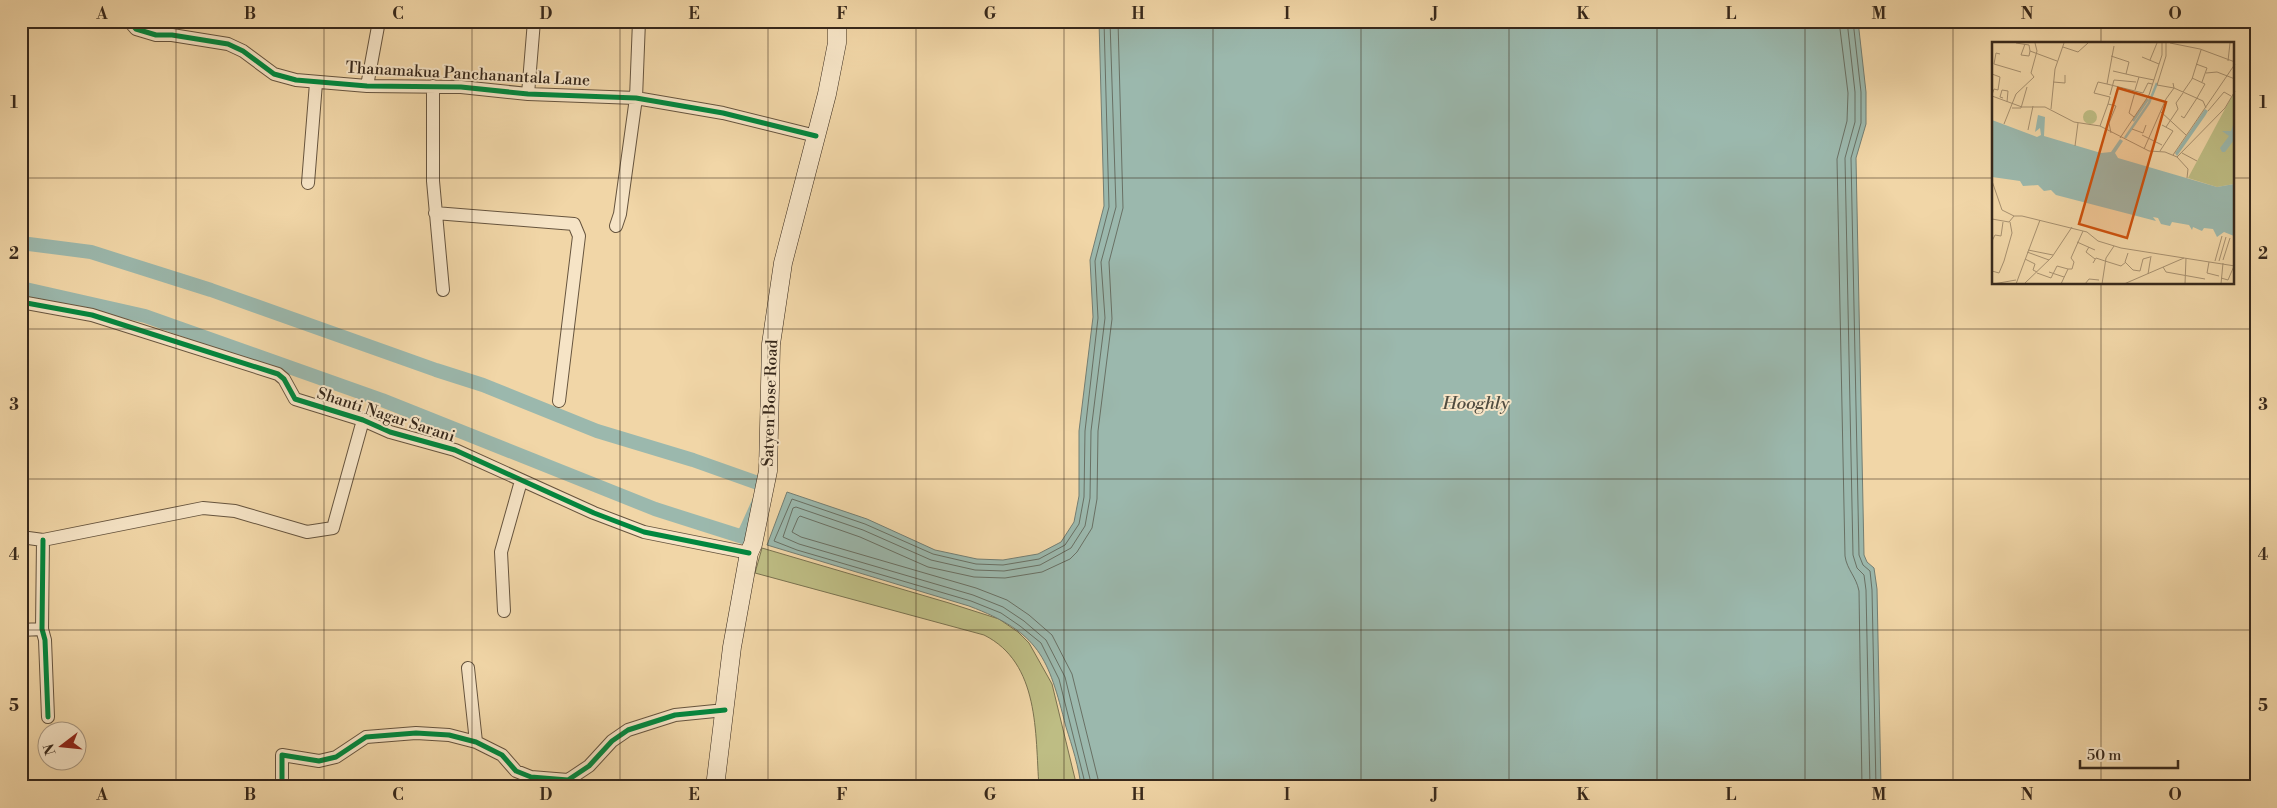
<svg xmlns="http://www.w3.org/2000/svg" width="2277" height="808" font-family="'Libre Bodoni',serif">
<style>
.green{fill:#bebd84;stroke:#7a7250}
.water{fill:#9bb8ad;stroke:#737e73}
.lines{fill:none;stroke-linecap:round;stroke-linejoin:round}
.shore{stroke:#697064;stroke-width:1}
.canal{stroke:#9bb8ad;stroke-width:14}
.street-casing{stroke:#66543e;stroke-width:14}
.secondary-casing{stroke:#37281b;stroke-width:19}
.street{stroke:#f6e4c6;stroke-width:12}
.secondary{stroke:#f6e4c6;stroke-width:18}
.cycleway-casing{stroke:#f6e4c6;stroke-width:8}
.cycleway{stroke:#00873e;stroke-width:5}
.grid{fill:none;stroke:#37281b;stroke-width:1;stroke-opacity:0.55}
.labels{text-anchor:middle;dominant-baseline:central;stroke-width:4;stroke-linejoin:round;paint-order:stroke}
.street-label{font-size:16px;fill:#37281b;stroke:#f6e4c6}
.water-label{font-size:18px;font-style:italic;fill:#504c40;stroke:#f6e4c6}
.inset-river{fill:none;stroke:#9bb8ad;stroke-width:2.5}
.inset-road{fill:none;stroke:#a7906f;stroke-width:1}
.view{fill:#cd520e;fill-opacity:0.15;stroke:#cd520e;stroke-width:2.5}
.inset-edge{fill:none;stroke:#37281b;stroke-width:2.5}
.neatline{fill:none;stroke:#37281b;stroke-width:2}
.grid-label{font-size:16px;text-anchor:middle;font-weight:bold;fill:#37281b}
</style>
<rect width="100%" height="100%" fill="#f1d6a7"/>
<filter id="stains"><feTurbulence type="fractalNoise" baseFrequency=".004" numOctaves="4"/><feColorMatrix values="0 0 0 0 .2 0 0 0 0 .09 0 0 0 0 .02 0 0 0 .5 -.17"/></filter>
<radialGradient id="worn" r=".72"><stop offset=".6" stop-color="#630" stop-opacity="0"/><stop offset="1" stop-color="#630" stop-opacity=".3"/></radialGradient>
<!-- green -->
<path class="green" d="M 762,548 L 949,603 L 999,619 L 1018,632 L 1029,643 L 1052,684 L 1077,787 L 1039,787 C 1035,733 1040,663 984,635 L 755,573 Z"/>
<!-- water -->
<path class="water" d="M 1099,21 L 1858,21 L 1866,92 L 1866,124 L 1856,158 L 1864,555 L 1867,562 L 1874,568 L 1877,589 L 1881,787 L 1081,787 C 1079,767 1072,746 1066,727 C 1048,657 1040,633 969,606 L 767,545 L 787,492 L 867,519 L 935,550 L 977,559 L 1003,560 L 1038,554 L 1061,542 L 1074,522 L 1079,496 L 1079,431 L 1093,317 L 1090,260 L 1104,206 Z"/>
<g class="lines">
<!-- shore -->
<path class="shore" d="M 1839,21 L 1848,93 L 1847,121 L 1837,159 L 1845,556 C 1847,570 1856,576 1859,591 L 1862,787
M 1847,21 L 1855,92 L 1855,122 L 1845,158 L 1853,555 L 1857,568 L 1864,575 L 1866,590 L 1870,787
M 1853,21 L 1861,92 L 1861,123 L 1851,158 L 1859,555 L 1863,565 L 1870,571 L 1872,590 L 1876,787
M 1086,787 L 1059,679 L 1041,643 L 1020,626 L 1001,613 L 971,601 L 797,550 L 774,541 L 792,499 L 865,524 L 933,554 L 976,564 L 1003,565 L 1039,559 L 1065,545 L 1079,524 L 1084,497 L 1085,431 L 1098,318 L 1095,261 L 1109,207 L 1104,21
M 1092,787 L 1065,677 L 1046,640 L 1024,621 L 1003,607 L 973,595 L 799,544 L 783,537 L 793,508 L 796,507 L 863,530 L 931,560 L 975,570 L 1004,571 L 1040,565 L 1071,548 L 1085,526 L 1090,498 L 1091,431 L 1105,318 L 1101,262 L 1116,207 L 1110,21
M 1100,787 L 1072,674 L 1052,635 L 1029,615 L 1007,600 L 976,588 L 801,537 L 792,532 L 798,518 L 800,516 L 860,537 L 928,567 L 974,577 L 1005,578 L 1042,572 L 1070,559 L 1077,552 L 1092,528 L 1097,499 L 1098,431 L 1112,319 L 1109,262 L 1123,208 L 1118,21"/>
<!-- canal -->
<path class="canal" d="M 21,243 L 91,252 L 211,290 L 436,370 L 483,385 L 597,431 L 693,460 L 766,486 L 743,537 L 655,509 L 382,400 L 145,316 L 21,288"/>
<!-- street casing -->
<g class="street-casing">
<path id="street" d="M 129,21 L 136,29 L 156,35 L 172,35 L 228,44 L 243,51 L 274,74 L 296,80 L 367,86 L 461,87 L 528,94 L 636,98 L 723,113 L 816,136
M 367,86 L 379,21
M 433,86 L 433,181 L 443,290
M 528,94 L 534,21
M 308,183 L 316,83
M 435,213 L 574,224 L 579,236 L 559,401
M 616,226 L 620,214 L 636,98 L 639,21
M 21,302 L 92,315 L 278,374 L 284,379 L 295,399 L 363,420 L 390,432 L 455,450 L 594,513 L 644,532 L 749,553
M 21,537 L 43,540 L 203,508 L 235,511 L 307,532 L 333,528 L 363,420
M 43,540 L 42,629 L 45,640 L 48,717
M 504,611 L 501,552 L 521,481
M 21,630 L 42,629
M 468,668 L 476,742
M 282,787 L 282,755 L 319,761 L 336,757 L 366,737 L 416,733 L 449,735 L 476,742 L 502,755 L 516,771 L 531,777 L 568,780 L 589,766 L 612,741 L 628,730 L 675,715 L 725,710"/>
</g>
<!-- secondary casing -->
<g class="secondary-casing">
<path id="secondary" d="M 715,787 L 732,647 L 749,553 L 753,544 L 768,471 L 771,344 L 783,263 L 827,94 L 837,43 L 837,21"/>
</g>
<!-- street -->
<use href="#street" class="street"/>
<!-- secondary -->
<use href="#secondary" class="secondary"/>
<!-- cycleway casing -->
<g class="cycleway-casing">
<path id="cycleway" d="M 129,21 L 136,29 L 156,35 L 172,35 L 228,44 L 243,51 L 274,74 L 296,80 L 367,86 L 461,87 L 528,94 L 636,98 L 723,113 L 816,136
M 21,302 L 92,315 L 278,374 L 284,379 L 295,399 L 363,420 L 390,432 L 455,450 L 594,513 L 644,532 L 749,553
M 43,540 L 42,629 L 45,640 L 48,717
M 282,787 L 282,755 L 319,761 L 336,757 L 366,737 L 416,733 L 449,735 L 476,742 L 502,755 L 516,771 L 531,777 L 568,780 L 589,766 L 612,741 L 628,730 L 675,715 L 725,710"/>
</g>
<!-- cycleway -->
<use href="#cycleway" class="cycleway"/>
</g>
<!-- grid -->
<path class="grid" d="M 176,21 L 176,787M 324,21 L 324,787M 472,21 L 472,787M 620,21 L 620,787M 768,21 L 768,787M 916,21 L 916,787M 1064,21 L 1064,787M 1213,21 L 1213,787M 1361,21 L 1361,787M 1509,21 L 1509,787M 1657,21 L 1657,787M 1805,21 L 1805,787M 1953,21 L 1953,787M 2101,21 L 2101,44M 21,178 L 1993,178M 2233,178 L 2256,178M 2101,284 L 2101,787M 21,329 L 2256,329M 21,479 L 2256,479M 21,630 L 2256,630"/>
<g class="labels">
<!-- street labels -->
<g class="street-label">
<text transform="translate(468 74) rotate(3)">Thanamakua Panchanantala Lane</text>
<text transform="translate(770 403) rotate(-88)">Satyen Bose Road</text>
<text transform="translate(386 415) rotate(18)">Shanti Nagar Sarani</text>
</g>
<!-- water labels -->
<g class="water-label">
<text x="1476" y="403">Hooghly</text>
</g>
</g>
<!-- overview -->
<g transform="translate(1992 42)">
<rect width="242" height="242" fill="#f1d6a7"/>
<path d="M 242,50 L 242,142 L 225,145 L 196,136 ZM91 75a7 7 0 1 1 14 0a7 7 0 1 1-14 0Z" fill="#bebd84"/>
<path d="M 213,67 L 216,69 L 213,74 L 185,114 L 183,111 ZM 46,73 L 53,75 L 52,94 L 109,111 L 119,110 L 128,97 L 131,99 L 123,111 L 126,116 L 225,145 L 242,142 L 242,194 L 232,190 L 225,195 L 221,187 L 212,186 L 210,189 L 201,185 L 200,188 L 197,183 L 180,180 L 178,184 L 169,182 L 166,176 L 161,175 L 164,179 L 64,153 L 59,148 L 52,149 L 46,143 L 31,144 L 28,139 L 0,135 L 0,78 L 45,95 L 49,93 L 48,86 L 43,90 ZM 242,80 L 242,98 L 233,110 L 230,110 L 228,106 L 237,94 L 230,89 L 239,89 Z" fill="#9bb8ad"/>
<path class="inset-river" d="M 141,79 L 156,57M 133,96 L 157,61 L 165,41"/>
<path class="inset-road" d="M 24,1 L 37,3 L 38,9 L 65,19M 174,1 L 174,14 L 165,43 L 182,46 L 181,41M 178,1 L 208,7 L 243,20M 33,2 L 29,13 L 37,14 L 38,9M 71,5 L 86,10 L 96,1M 8,12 L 4,11 L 2,22 L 29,30M 119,14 L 137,20 L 134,32M 150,15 L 167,22M 158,18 L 165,1M 236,19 L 238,1M 204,22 L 215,26 L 210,40M 121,29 L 147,35M 214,31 L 225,30 L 243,37M 0,32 L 8,35 L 6,48 L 2,47 L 0,53M 200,36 L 213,42 L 205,56M 61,40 L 73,41 L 73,33M 115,42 L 151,51 L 156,41 L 160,42M 143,48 L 147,35 L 162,38M 191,50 L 211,59 L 214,66M 118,53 L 122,38 L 144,40M 0,54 L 30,65 L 53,65 L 82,80 L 108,84 L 157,109 L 173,110 L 185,115 L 233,66 L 243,49M 11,56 L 8,55 L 10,48 L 16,49 L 15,60M 20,66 L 29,66 L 35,45M 59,67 L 63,27 L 72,1M 216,69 L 232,50 L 239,54M 169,70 L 194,93M 189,74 L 192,76 L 205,56M 142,75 L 137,71 L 143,50M 12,82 L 24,52 L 42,35 L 39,31 L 45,9 L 43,1M 108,84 L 116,62M 174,85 L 186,67 L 184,61 L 191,51M 140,87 L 151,91 L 154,83M 36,88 L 41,64M 119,91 L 117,81 L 124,64 L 116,62 L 118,55 L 102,51 L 106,40 L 115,42 L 122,4M 150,93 L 170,103M 128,96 L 157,53 L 170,13 L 170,1M 83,104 L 86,81M 152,107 L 174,57 L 182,46 L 191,50 L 200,37 L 209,8M 168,109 L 181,89 L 170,83M 190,111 L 205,119M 181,113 L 243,22M 185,115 L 196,127 L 195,136M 0,139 L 10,168 L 22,174M 0,177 L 17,180 L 22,174 L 30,174 L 95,190 L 106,199 L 129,206 L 192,216M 0,199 L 3,193 L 9,194 L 11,180M 85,200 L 103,208M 97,205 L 94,210 L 103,217M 36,208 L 61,213M 35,210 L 57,218M 136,211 L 133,220 L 141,228 L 148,229 L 151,217 L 158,215M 33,217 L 43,222 L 41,228 L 45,230M 231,218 L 238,196M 113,219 L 129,224 L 134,220M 223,219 L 230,194M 227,219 L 234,195M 217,220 L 215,231 L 227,234M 101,221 L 104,216 L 113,219M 171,225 L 174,230 L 213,237M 0,229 L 7,231 L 12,219 L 20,191 L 18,180M 57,230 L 72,235M 45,231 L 59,236 L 65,224 L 76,227M 156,232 L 159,214M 229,236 L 236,238 L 242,224M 1,242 L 24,238M 24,242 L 48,178M 32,242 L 60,215 L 80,185M 69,242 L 76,227 L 80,227 L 82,220 L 79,216 L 91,189M 93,242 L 97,237 L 107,238M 110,242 L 114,216 L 122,204M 132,242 L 192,216 L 243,224M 193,242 L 194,216M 229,242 L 231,221"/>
<path class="view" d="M 126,46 L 174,60 L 135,196 L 87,182 Z"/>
<rect width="242" height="242" class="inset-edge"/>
</g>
<!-- margin -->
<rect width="2277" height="808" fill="none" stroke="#f1d6a7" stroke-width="55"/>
<!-- north arrow -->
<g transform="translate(62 746) rotate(254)"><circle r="24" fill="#f6e4c6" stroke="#aa9982"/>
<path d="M0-4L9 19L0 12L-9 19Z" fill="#8f2418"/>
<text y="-8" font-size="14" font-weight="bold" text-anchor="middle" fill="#37281b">N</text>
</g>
<!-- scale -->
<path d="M2080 760v8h98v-8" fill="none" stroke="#37281b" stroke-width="2.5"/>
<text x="2087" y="760" font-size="15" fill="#37281b" stroke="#f6e4c6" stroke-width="4" paint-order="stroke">50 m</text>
<rect x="28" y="28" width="2222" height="752" class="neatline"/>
<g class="grid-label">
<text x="102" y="19">A</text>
<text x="250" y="19">B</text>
<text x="398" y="19">C</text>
<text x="546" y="19">D</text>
<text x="694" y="19">E</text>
<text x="842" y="19">F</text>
<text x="990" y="19">G</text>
<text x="1138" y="19">H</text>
<text x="1287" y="19">I</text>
<text x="1435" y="19">J</text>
<text x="1583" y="19">K</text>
<text x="1731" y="19">L</text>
<text x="1879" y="19">M</text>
<text x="2027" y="19">N</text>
<text x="2175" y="19">O</text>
<text x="14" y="108">1</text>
<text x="2263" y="108">1</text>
<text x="14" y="259">2</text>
<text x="2263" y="259">2</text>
<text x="14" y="410">3</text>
<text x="2263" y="410">3</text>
<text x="14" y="560">4</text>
<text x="2263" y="560">4</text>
<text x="14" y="711">5</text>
<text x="2263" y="711">5</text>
<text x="102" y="800">A</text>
<text x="250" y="800">B</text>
<text x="398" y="800">C</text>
<text x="546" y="800">D</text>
<text x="694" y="800">E</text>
<text x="842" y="800">F</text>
<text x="990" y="800">G</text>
<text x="1138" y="800">H</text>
<text x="1287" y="800">I</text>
<text x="1435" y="800">J</text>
<text x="1583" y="800">K</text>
<text x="1731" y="800">L</text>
<text x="1879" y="800">M</text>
<text x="2027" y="800">N</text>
<text x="2175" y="800">O</text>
</g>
<rect width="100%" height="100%" filter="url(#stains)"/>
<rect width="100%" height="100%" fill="url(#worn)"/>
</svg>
